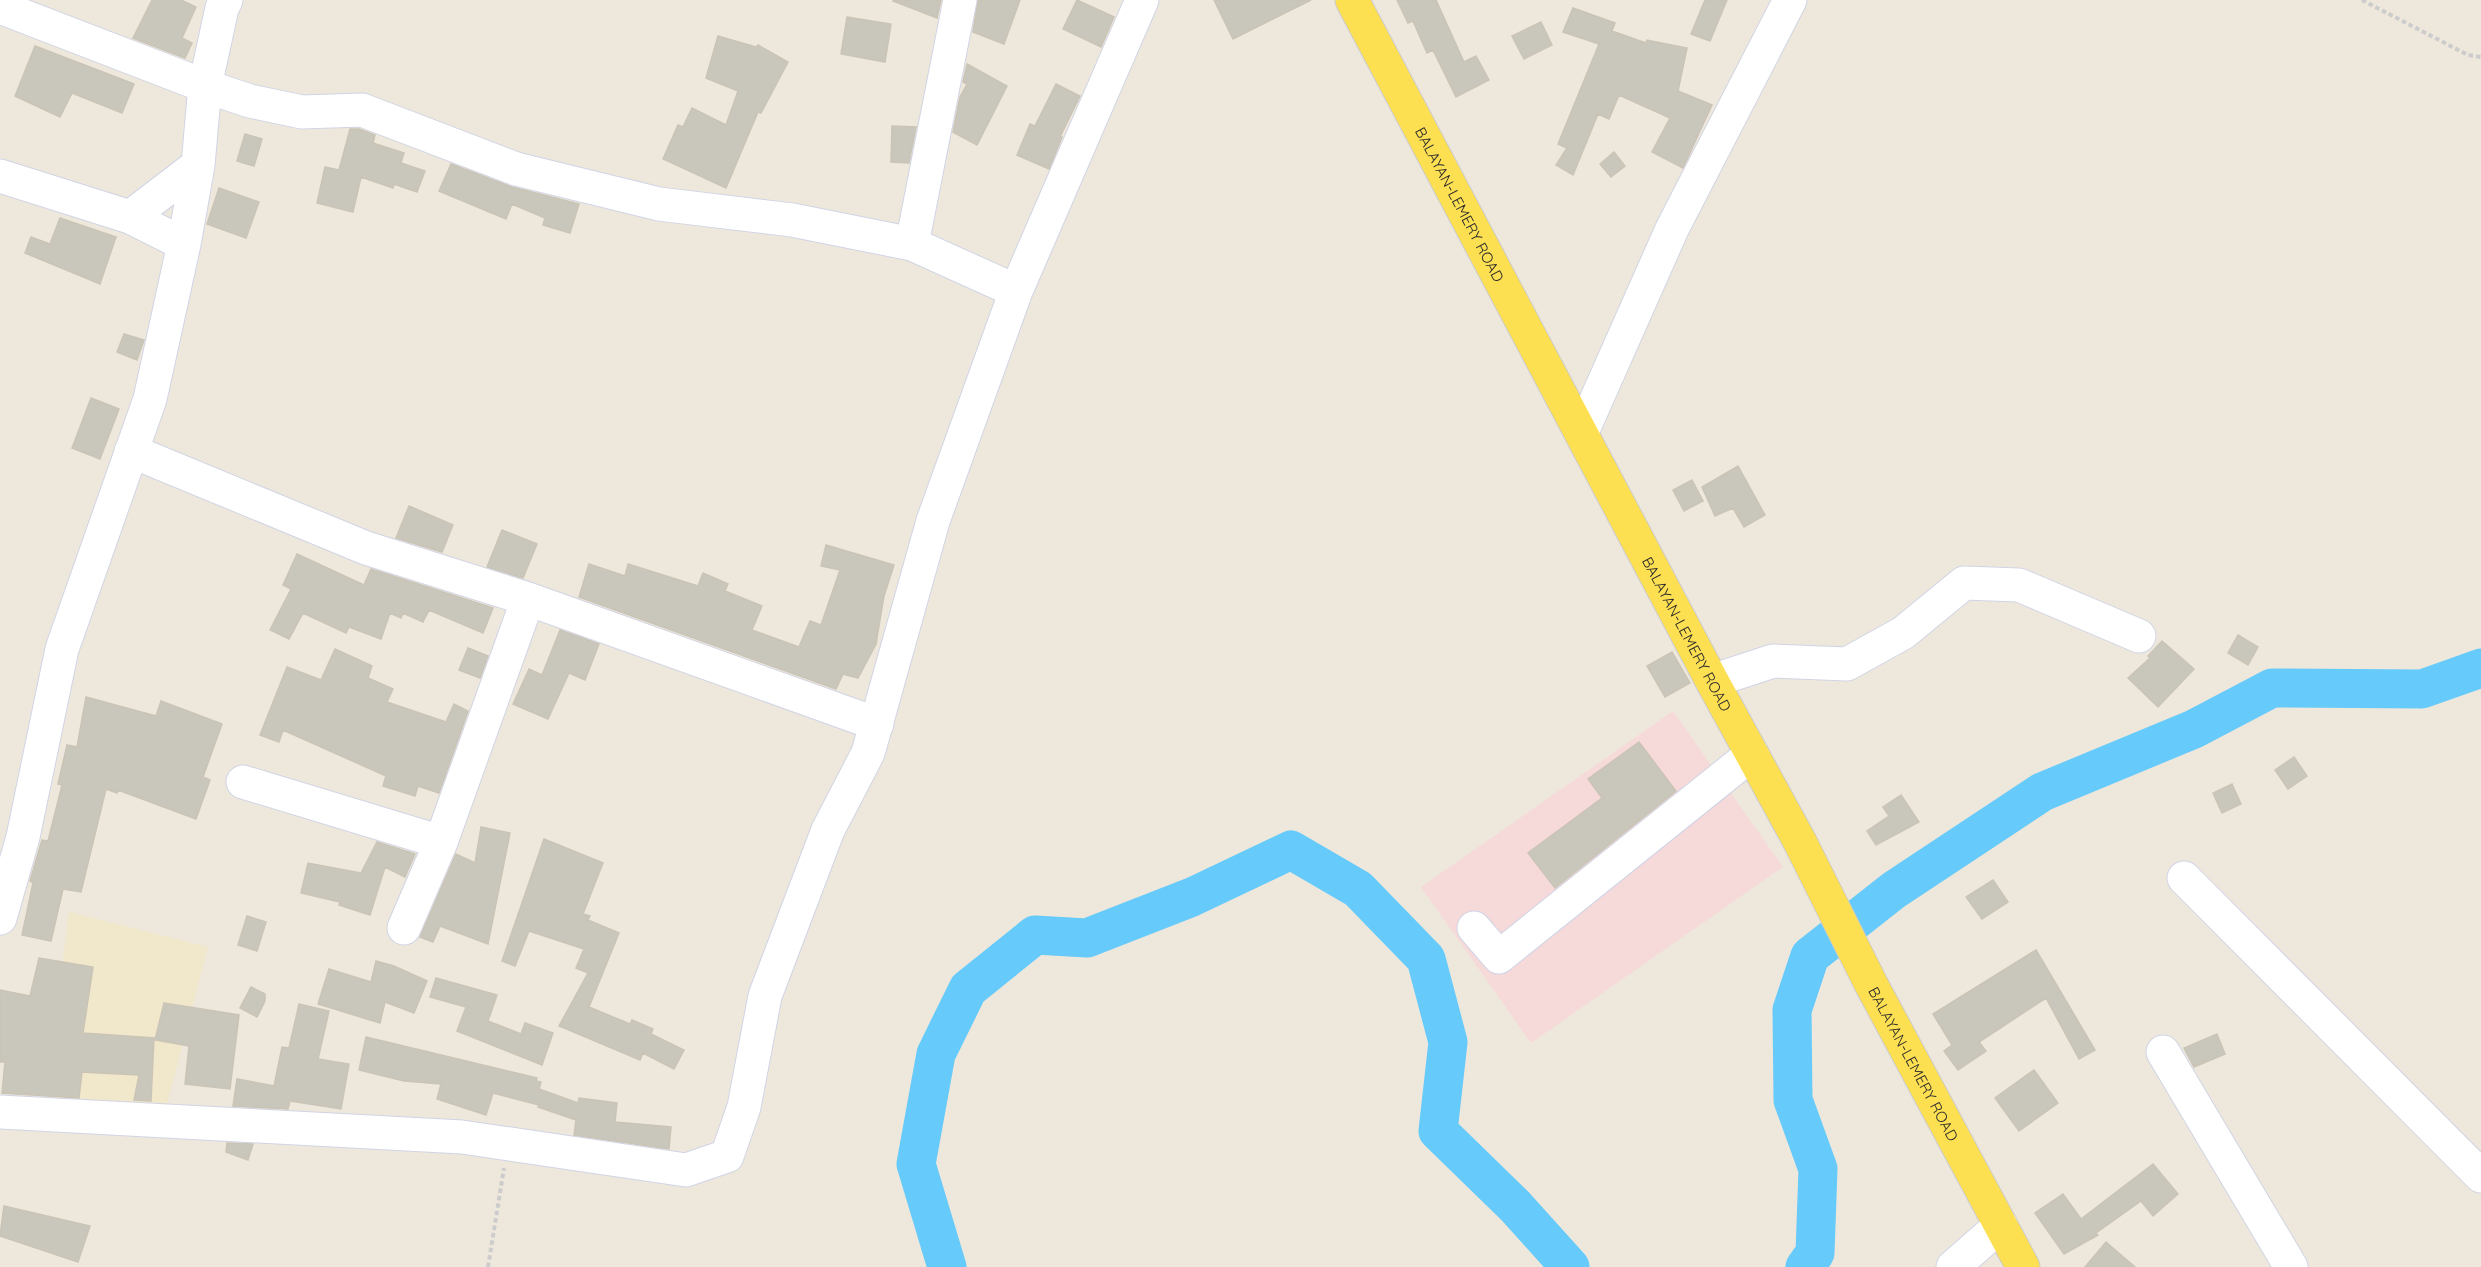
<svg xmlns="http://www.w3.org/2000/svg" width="2481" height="1267" font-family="Quicksand,sans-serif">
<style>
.education{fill:#f1e7ca}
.medical{fill:#f6d9d9}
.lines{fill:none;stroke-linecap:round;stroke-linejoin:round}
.river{stroke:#66cafa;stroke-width:39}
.building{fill:#c9c6bb;stroke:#cac4b6;stroke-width:1.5}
.minor-casing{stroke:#d1d4e5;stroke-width:35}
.major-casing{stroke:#ccc;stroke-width:35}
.path{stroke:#ccc;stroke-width:4;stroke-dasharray:4.5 3;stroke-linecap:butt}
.minor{stroke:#fff;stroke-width:33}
.major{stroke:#fddf52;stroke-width:33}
.labels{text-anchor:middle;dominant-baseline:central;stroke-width:4.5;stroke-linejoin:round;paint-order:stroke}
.street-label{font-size:15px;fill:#2b2b2b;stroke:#fff}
</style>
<rect width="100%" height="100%" fill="#eee8dc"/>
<!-- education -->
<path class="education" d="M 69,912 L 208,947 L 163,1119 L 44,1112 Z"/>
<!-- medical -->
<path class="medical" d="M 1673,711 L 1783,867 L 1531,1043 L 1421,887 Z"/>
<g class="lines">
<!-- river -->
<path class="river" d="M 947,1267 L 916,1164 L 936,1054 L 968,989 L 1035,935 L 1087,938 L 1192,897 L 1291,850 L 1358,889 L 1426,959 L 1448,1042 L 1438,1131 L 1515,1206 L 1570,1267
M 1805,1267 L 1815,1253 L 1818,1169 L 1793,1100 L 1792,1010 L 1810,956 L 1894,890 L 2042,792 L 2194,729 L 2272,688 L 2422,689 L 2481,668"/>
</g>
<!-- building -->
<path class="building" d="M 152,0 L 181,0 L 196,7 L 182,38 L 192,43 L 185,58 L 133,38 Z
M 894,0 L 941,0 L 937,18 L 893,1 Z
M 978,0 L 1020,0 L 1004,44 L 973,32 Z
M 1077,0 L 1114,17 L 1101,47 L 1063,29 Z
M 1214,0 L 1311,0 L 1233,39 Z
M 1397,0 L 1436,0 L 1464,62 L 1476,56 L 1489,80 L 1456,97 L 1433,50 L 1427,53 L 1413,21 L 1408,23 Z
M 1705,0 L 1727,0 L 1710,41 L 1691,34 Z
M 1573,8 L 1615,23 L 1612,31 L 1646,43 L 1647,40 L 1687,48 L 1678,91 L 1712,105 L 1683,168 L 1652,152 L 1670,118 L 1619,95 L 1609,119 L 1598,114 L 1573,175 L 1556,165 L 1567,148 L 1558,144 L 1599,44 L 1563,32 Z
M 847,17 L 891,24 L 885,62 L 841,54 Z
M 1541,22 L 1552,45 L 1524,59 L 1512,36 Z
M 718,36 L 756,47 L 758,45 L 788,62 L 761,113 L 758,112 L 726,188 L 663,159 L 678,125 L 683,127 L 692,108 L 726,125 L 738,91 L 706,78 Z
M 35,46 L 134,84 L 122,113 L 72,93 L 60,117 L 15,96 Z
M 967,64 L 1007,86 L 977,145 L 953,132 L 960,97 L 967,84 L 963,82 Z
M 1056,84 L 1080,96 L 1060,137 L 1062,137 L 1049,169 L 1017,155 L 1030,124 L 1035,126 Z
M 892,126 L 916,127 L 909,163 L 891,162 Z
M 350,129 L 359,129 L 375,135 L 373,143 L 404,153 L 401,163 L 425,171 L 417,192 L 394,184 L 393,188 L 361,177 L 353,212 L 317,203 L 325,167 L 339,170 Z
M 245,134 L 262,139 L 254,166 L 237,161 Z
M 1614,152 L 1625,166 L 1611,177 L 1600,164 Z
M 451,164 L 512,187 L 579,204 L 570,233 L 543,225 L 545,218 L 512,204 L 506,219 L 439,191 Z
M 219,188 L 259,202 L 246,238 L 207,224 Z
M 60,218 L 116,237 L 100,284 L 25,253 L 31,237 L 50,244 Z
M 124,334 L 144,340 L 137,360 L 117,352 Z
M 91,398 L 119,409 L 100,459 L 72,448 Z
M 1738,466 L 1765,515 L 1744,527 L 1733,508 L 1715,516 L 1702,487 Z
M 1692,480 L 1703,501 L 1684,511 L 1673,490 Z
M 409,506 L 453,525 L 442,552 L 396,538 Z
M 502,530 L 537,544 L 523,578 L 487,567 Z
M 826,545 L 894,565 L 884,596 L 876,644 L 858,678 L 843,674 L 836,689 L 579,597 L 589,564 L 625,576 L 628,564 L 698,586 L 703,573 L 728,584 L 725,591 L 762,606 L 752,630 L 799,647 L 810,621 L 821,625 L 840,570 L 821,566 Z
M 297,554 L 364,585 L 371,569 L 493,608 L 483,633 L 429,610 L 423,622 L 403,613 L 401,618 L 390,613 L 381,639 L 349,627 L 346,633 L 303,613 L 289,639 L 270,630 L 291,589 L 283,585 Z
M 560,630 L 599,644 L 585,680 L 569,673 L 548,719 L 513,704 L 529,669 L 542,675 Z
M 2238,635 L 2258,647 L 2248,665 L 2228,653 Z
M 2162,641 L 2194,669 L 2158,707 L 2128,678 L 2150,658 L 2148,656 Z
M 468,648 L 488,656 L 480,678 L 459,670 Z
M 335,649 L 372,666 L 368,678 L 393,689 L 387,702 L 446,722 L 454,704 L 468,711 L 439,793 L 418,786 L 415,796 L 383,786 L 386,776 L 283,730 L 279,742 L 260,735 L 287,667 L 321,680 Z
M 1672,652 L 1690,683 L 1665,697 L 1647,666 Z
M 86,697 L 156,716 L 161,701 L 222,724 L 203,777 L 210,780 L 196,819 L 118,790 L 117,793 L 106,789 L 81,892 L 63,889 L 51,941 L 22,935 L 33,883 L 30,881 L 42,840 L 48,841 L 62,785 L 58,784 L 67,745 L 77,747 Z
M 1639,742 L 1676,791 L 1555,888 L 1528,853 L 1602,798 L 1588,779 Z
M 2294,757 L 2307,776 L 2288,789 L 2275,770 Z
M 2232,784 L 2241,804 L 2222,813 L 2213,793 Z
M 1901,795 L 1919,822 L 1876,845 L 1867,831 L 1889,816 L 1883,807 Z
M 481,827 L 510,833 L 488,944 L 440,926 L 433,942 L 420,937 L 456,854 L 475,863 Z
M 544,839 L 603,863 L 583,914 L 590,916 L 588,920 L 619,933 L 589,1007 L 630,1024 L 632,1020 L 653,1029 L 651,1034 L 684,1050 L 674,1069 L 643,1053 L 640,1060 L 559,1026 L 588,973 L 576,968 L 584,949 L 529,931 L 515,966 L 502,961 Z
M 377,842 L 415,854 L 405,877 L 385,867 L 370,915 L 339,905 L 340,902 L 301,893 L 308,863 L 361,873 Z
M 1993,880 L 2008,902 L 1982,919 L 1966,897 Z
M 247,916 L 266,922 L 257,951 L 238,945 Z
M 2036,950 L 2095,1050 L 2079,1059 L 2046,998 L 1979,1042 L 1986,1051 L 1958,1070 L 1944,1051 L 1952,1045 L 1933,1014 Z
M 39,958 L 93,967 L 83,1033 L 154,1038 L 151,1101 L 134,1100 L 139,1075 L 99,1073 L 82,1072 L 79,1098 L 2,1093 L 5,1062 L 0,1062 L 0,990 L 30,996 Z
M 376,961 L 394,966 L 427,981 L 414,1013 L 385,1002 L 380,1023 L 318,1004 L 329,969 L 371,982 Z
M 436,978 L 497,995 L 488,1021 L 521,1034 L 525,1023 L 553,1033 L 542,1065 L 457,1031 L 466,1007 L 430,997 Z
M 251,987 L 265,994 L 265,1001 L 257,1017 L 240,1008 Z
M 164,1003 L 239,1015 L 230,1089 L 185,1084 L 189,1046 L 155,1040 Z
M 299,1004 L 329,1011 L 318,1059 L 349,1064 L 341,1109 L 290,1101 L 288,1109 L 233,1106 L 237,1079 L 274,1086 L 282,1047 L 289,1048 Z
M 2217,1034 L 2225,1054 L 2194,1067 L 2184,1048 Z
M 366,1037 L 537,1078 L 536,1081 L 541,1082 L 539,1089 L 578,1103 L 579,1098 L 617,1103 L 615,1122 L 671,1127 L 669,1149 L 574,1135 L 576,1120 L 538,1107 L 539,1105 L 493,1093 L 486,1115 L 437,1099 L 441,1084 L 404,1081 L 359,1070 Z
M 2034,1070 L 2058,1103 L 2019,1131 L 1995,1098 Z
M 227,1143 L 253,1144 L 248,1160 L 226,1152 Z
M 2153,1164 L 2178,1194 L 2153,1216 L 2141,1201 L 2096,1233 L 2098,1235 L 2064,1254 L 2035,1213 L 2063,1194 L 2081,1219 Z
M 4,1206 L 90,1226 L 78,1262 L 0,1236 Z
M 2106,1242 L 2135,1267 L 2085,1267 Z"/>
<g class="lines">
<!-- minor casing -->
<g class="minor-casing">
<path id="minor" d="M 0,7 L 205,86 L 250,101 L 302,112 L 362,110 L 516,169 L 659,204 L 792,220 L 912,244 L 1016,291
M 0,176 L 130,217 L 184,244
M 130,217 L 198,165
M 912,244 L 960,0
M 1582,432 L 1672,229 L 1790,0
M 131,451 L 366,548 L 528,599 L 877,724
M 1712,681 L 1773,661 L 1847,664 L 1903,633 L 1964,583 L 2019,585 L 2139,636
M 243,782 L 441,842
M 2184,878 L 2481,1176
M 0,918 L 23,837 L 62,649 L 150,399 L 184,244 L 198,165 L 205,86 L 222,8 L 226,0
M 404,928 L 441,842 L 528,599
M 1474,928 L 1499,957 L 1752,754
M 2163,1052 L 2291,1267
M 0,1112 L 462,1137 L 686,1170 L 727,1156 L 744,1107 L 765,996 L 828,830 L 868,753 L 933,521 L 1016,291 L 1142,0
M 1953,1267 L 2001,1225"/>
</g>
<!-- major casing -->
<g class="major-casing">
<g id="major">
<path id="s1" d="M 1352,0 L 1712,681 L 1800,842 L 1871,984 L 2023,1267"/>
</g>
</g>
<!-- path -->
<path class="path" d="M 2362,0 L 2468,55 L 2481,57
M 488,1267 L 504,1168"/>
<!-- minor -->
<use href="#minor" class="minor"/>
<!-- major -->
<use href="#major" class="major"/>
</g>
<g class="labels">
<!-- street labels -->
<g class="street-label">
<text stroke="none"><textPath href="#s1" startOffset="231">BALAYAN-LEMERY ROAD</textPath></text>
<text stroke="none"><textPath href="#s1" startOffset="717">BALAYAN-LEMERY ROAD</textPath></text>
<text stroke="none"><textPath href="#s1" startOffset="1203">BALAYAN-LEMERY ROAD</textPath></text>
</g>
</g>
</svg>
